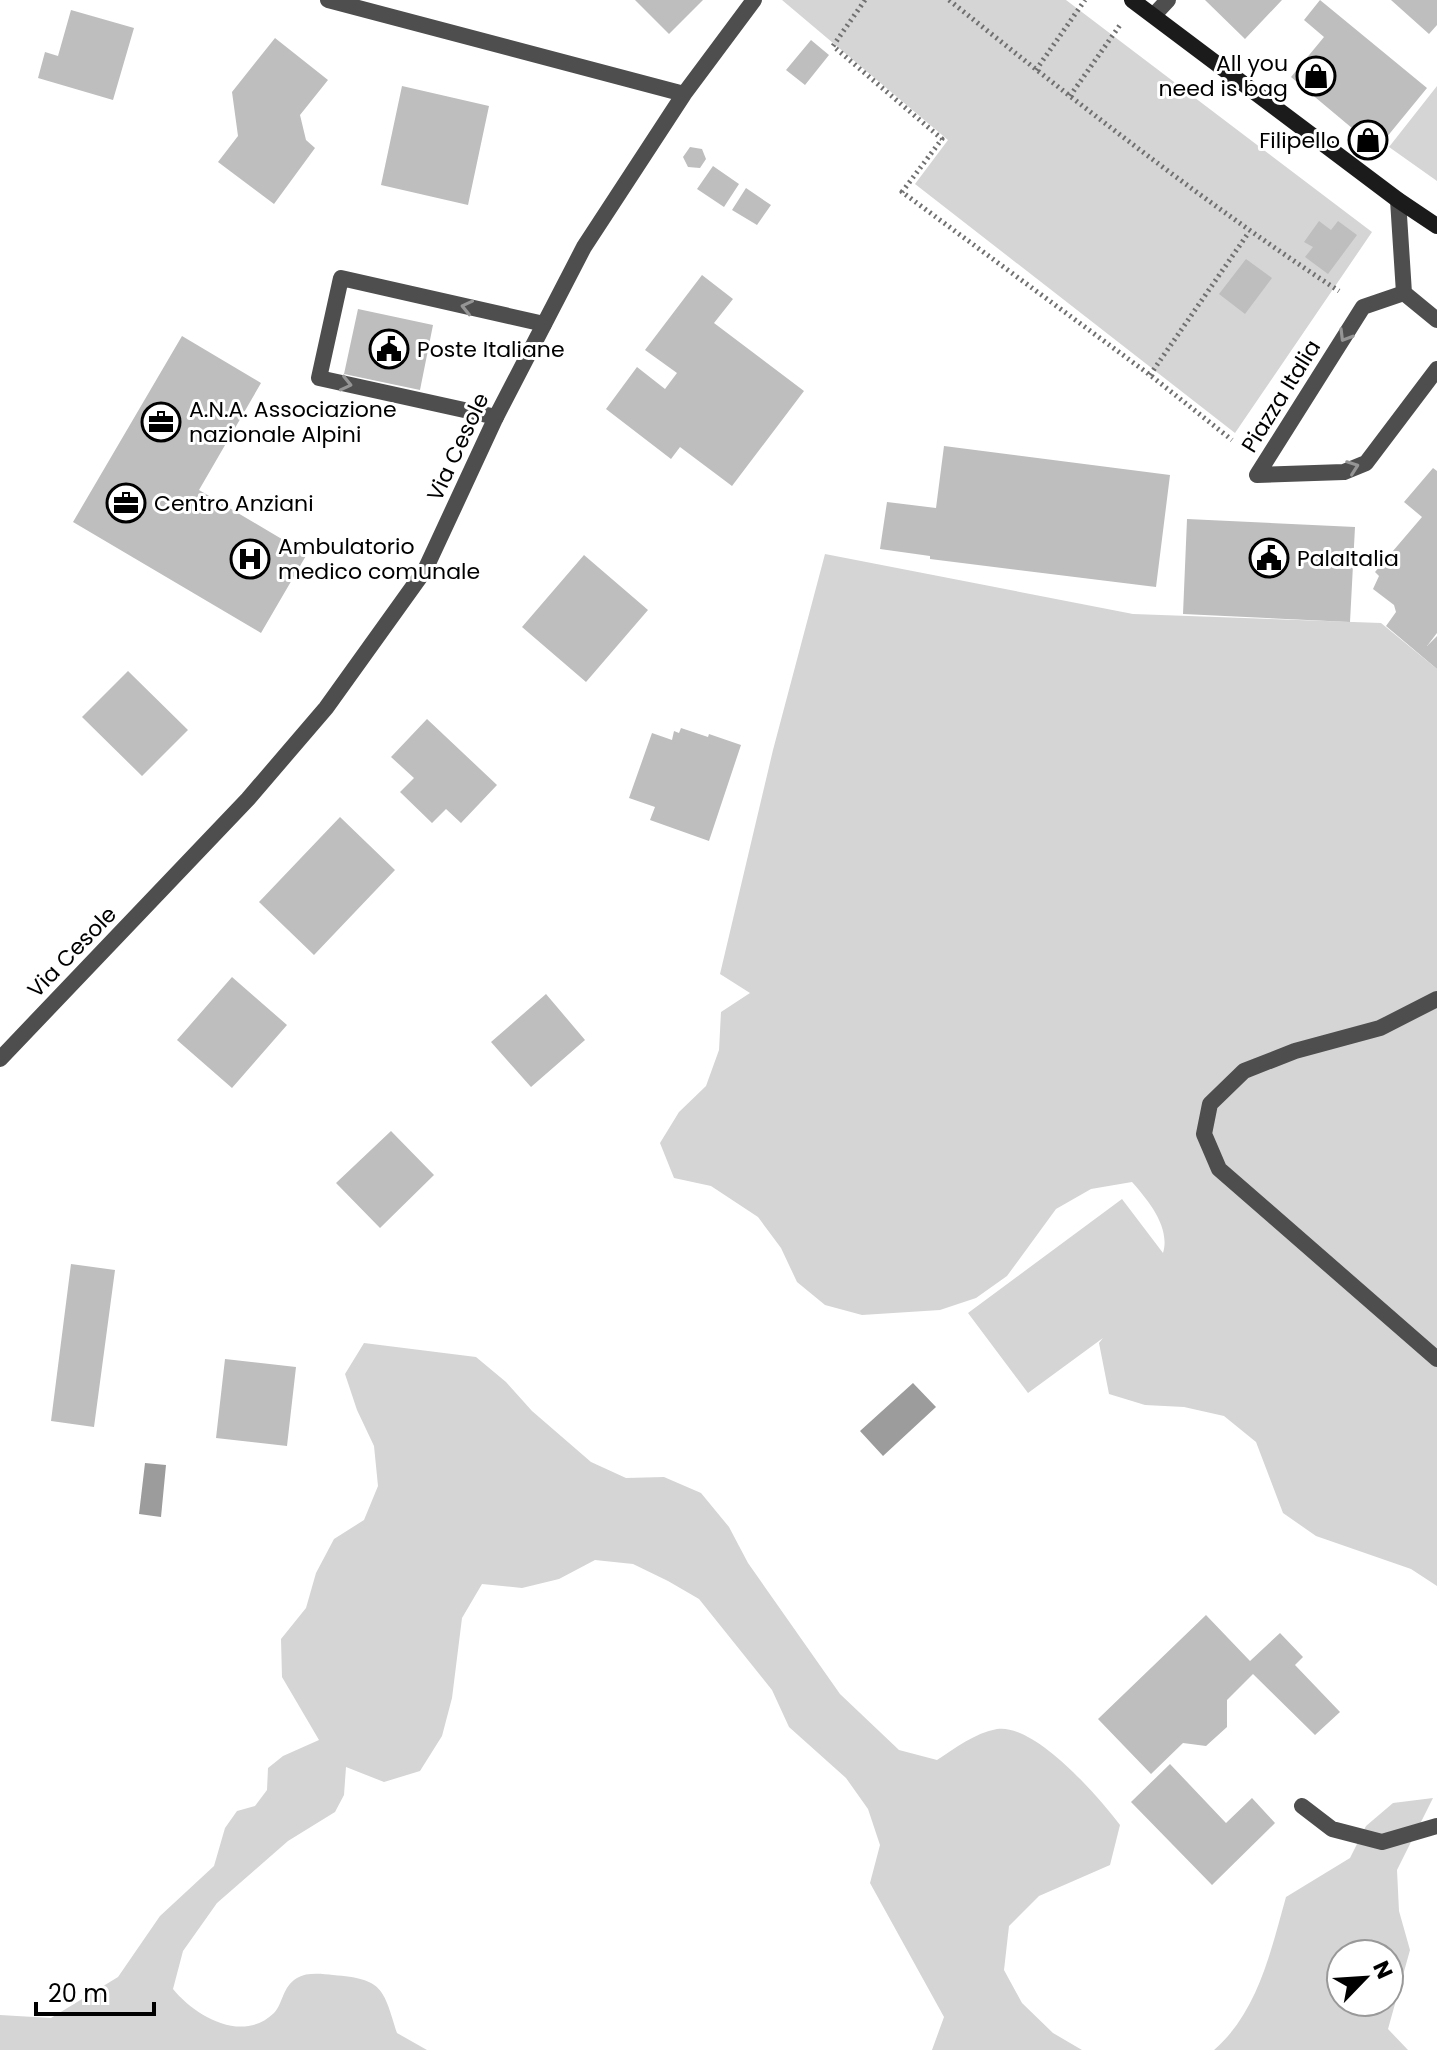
<svg xmlns="http://www.w3.org/2000/svg" width="1437" height="2050" font-family="Poppins,sans-serif">
<style>
.green{fill:#d5d5d5;fill-rule:evenodd}
.water{fill:#9c9c9c}
.building{fill:#bebebe}
.lines{fill:none;stroke-linecap:round;stroke-linejoin:round}
.path{stroke:#707070;stroke-width:5;stroke-dasharray:2 4;stroke-linecap:butt}
.service{stroke:#4e4e4e;stroke-width:16}
.minor{stroke:#4e4e4e;stroke-width:16}
.secondary{stroke:#1b1b1b;stroke-width:16}
.oneway{stroke:#959595}
.labels{text-anchor:middle;dominant-baseline:central;stroke-width:6;stroke-linejoin:round;paint-order:stroke}
.poi-label{font-size:22px;fill:#000;stroke:#fff;text-anchor:start}
.street-label{font-size:22px;fill:#000;stroke:#fff}
</style>
<rect width="100%" height="100%" fill="#fff"/>
<!-- green -->
<path class="green" d="M 782,0 L 1066,0 L 1372,232 L 1235,433 L 915,184 L 948,140 Z
M 1437,86 L 1437,181 L 1389,147 Z
M 825,554 L 1133,614 L 1381,623 L 1437,669 L 1437,1586 L 1411,1569 L 1316,1536 L 1283,1513 L 1256,1442 L 1224,1416 L 1184,1407 L 1145,1405 L 1109,1394 L 1099,1343 L 1103,1338 L 1028,1393 L 968,1313 L 1122,1199 L 1163,1253 C 1171,1227 1147,1199 1132,1182 L 1091,1189 L 1056,1209 L 1007,1276 L 976,1298 L 940,1310 L 862,1315 L 825,1305 L 797,1282 L 781,1248 L 758,1217 L 711,1186 L 674,1178 L 660,1143 L 679,1112 L 706,1086 L 719,1050 L 721,1012 L 750,993 L 720,974 L 773,750 Z
M 364,1343 L 476,1357 L 506,1382 L 532,1411 L 591,1462 L 626,1478 L 664,1477 L 701,1493 L 729,1527 L 748,1563 L 840,1694 L 899,1750 L 937,1760 C 955,1748 975,1733 997,1729 C 1035,1723 1099,1797 1120,1825 L 1110,1865 L 1039,1896 L 1009,1926 L 1004,1970 L 1022,2003 L 1053,2033 L 1082,2050 L 932,2050 L 944,2017 L 870,1883 L 880,1845 L 868,1809 L 846,1778 L 789,1727 L 772,1690 L 699,1599 L 668,1581 L 633,1564 L 595,1560 L 559,1579 L 522,1588 L 482,1584 L 462,1618 L 452,1698 L 442,1736 L 420,1771 L 384,1782 L 346,1767 L 344,1795 L 335,1812 L 288,1841 L 217,1903 L 183,1951 L 173,1989 C 195,2016 242,2044 274,2013 C 283,2004 282,1987 297,1978 C 307,1972 322,1974 333,1975 C 383,1979 383,1988 397,2033 L 427,2050 L 0,2050 L 0,2015 L 51,2018 L 118,1977 L 160,1916 L 214,1866 L 225,1828 L 237,1811 L 255,1806 L 267,1790 L 268,1768 L 283,1756 L 319,1740 L 282,1677 L 281,1639 L 306,1608 L 316,1573 L 334,1539 L 364,1520 L 378,1486 L 374,1446 L 357,1410 L 345,1374 Z
M 1433,1798 L 1397,1870 L 1399,1911 L 1410,1950 L 1388,2029 L 1408,2050 L 1214,2050 C 1258,2012 1271,1950 1286,1897 L 1350,1858 L 1366,1826 L 1393,1803 ZM 1341,1954 L 1389,1954 L 1389,2002 L 1341,2002 Z"/>
<!-- water -->
<path class="water" d="M 913,1383 L 936,1407 L 883,1456 L 860,1431 Z
M 145,1463 L 166,1465 L 161,1517 L 139,1514 Z"/>
<!-- building -->
<path class="building" d="M 635,0 L 703,0 L 669,34 Z
M 1205,0 L 1282,0 L 1245,39 Z
M 1320,0 L 1427,88 L 1377,149 L 1291,77 L 1324,37 L 1304,20 Z
M 1391,0 L 1437,0 L 1437,25 L 1429,34 Z
M 71,10 L 134,28 L 113,100 L 38,78 L 45,52 L 58,56 Z
M 275,38 L 328,80 L 300,115 L 306,140 L 315,148 L 274,204 L 218,162 L 238,136 L 232,92 Z
M 811,40 L 829,55 L 805,85 L 786,70 Z
M 402,86 L 489,106 L 468,205 L 381,185 Z
M 690,147 L 702,149 L 706,159 L 700,168 L 688,167 L 683,157 Z
M 713,166 L 739,184 L 724,207 L 697,189 Z
M 746,188 L 771,205 L 757,225 L 732,210 Z
M 1319,221 L 1331,230 L 1338,221 L 1357,235 L 1328,274 L 1305,257 L 1313,247 L 1304,242 Z
M 1246,259 L 1272,278 L 1245,314 L 1219,294 Z
M 702,275 L 733,299 L 714,323 L 804,391 L 732,486 L 680,447 L 671,459 L 606,409 L 637,367 L 665,389 L 677,373 L 645,350 Z
M 358,309 L 433,325 L 420,390 L 344,374 Z
M 182,336 L 261,383 L 199,490 L 307,554 L 261,633 L 73,522 Z
M 944,446 L 1170,475 L 1156,587 L 930,559 L 930,556 L 880,549 L 887,502 L 936,508 Z
M 1433,468 L 1437,471 L 1437,633 L 1427,646 L 1437,636 L 1437,669 L 1386,626 L 1396,612 L 1394,605 L 1373,589 L 1379,576 L 1375,572 L 1422,517 L 1404,502 Z
M 1187,519 L 1355,527 L 1350,622 L 1183,614 Z
M 584,555 L 648,610 L 586,682 L 522,627 Z
M 128,671 L 188,730 L 142,776 L 82,717 Z
M 427,719 L 497,785 L 461,823 L 446,809 L 432,823 L 400,792 L 414,778 L 391,757 Z
M 681,728 L 708,737 L 709,734 L 741,745 L 709,841 L 650,820 L 655,807 L 629,798 L 652,733 L 672,740 L 674,731 L 679,733 Z
M 340,817 L 395,870 L 314,955 L 259,902 Z
M 232,977 L 287,1025 L 232,1088 L 177,1040 Z
M 546,994 L 585,1040 L 531,1087 L 491,1042 Z
M 391,1131 L 434,1175 L 380,1228 L 336,1183 Z
M 71,1264 L 115,1270 L 94,1427 L 51,1421 Z
M 225,1359 L 296,1367 L 287,1446 L 216,1438 Z
M 1206,1615 L 1250,1661 L 1280,1633 L 1303,1657 L 1295,1665 L 1340,1712 L 1315,1735 L 1253,1674 L 1227,1700 L 1227,1727 L 1206,1746 L 1183,1743 L 1151,1774 L 1098,1719 Z
M 1170,1764 L 1226,1823 L 1252,1798 L 1275,1823 L 1212,1885 L 1131,1802 Z"/>
<g class="lines">
<!-- path -->
<path class="path" d="M 865,0 L 833,46 L 942,139 L 902,192 L 1150,375 L 1232,440
M 949,0 C 1076,102 1203,202 1339,291
M 1036,70 L 1085,0
M 1070,96 L 1120,25
M 1150,375 L 1249,232"/>
<!-- service -->
<path class="service" d="M 1398,200 L 1404,293 L 1437,320
M 1404,293 L 1363,307 L 1257,475 L 1344,472 L 1366,463 L 1437,369
M 496,417 L 319,378 L 341,278 L 544,324
M 1437,999 L 1380,1028 L 1295,1051 L 1244,1071 L 1210,1104 L 1204,1134 L 1219,1169 L 1437,1359
M 1302,1806 L 1332,1829 L 1382,1842 L 1437,1826"/>
<!-- minor -->
<path class="minor" d="M 328,0 L 684,94
M 1154,15 L 1168,0
M 0,1059 L 248,799 L 326,708 L 425,570 L 496,417 L 584,247 L 684,94 L 754,0"/>
<!-- secondary -->
<path class="secondary" d="M 1132,0 L 1398,200 L 1437,226"/>
</g>
<!-- one-way arrows -->
<defs><path id="oneway-chevron" d="M-2-3.5L2.5 0L-2 3.5" fill="none" stroke-width="1.6" stroke-linecap="round" stroke-linejoin="round" transform="scale(2)"/></defs>
<g class="oneway">
<use href="#oneway-chevron" transform="translate(467 307) rotate(-167)"/>
<use href="#oneway-chevron" transform="translate(1345 336) rotate(121)"/>
<use href="#oneway-chevron" transform="translate(346 384) rotate(13)"/>
<use href="#oneway-chevron" transform="translate(1353 467) rotate(-20)"/>
</g>
<!-- icons -->
<defs>
<g id="shop-ring" transform="scale(2)"><circle r="9.5" fill="#fff" stroke="#000" stroke-width="1.5"/><path d="M-5-2.5h2.3a2.7 3.5 0 0 1 5.4 0H5L5.5 6h-11ZM-1.5-2.5h3a1.5 2.3 0 0 0-3 0Z" fill="#000"/></g>
<g id="civic-ring" transform="scale(2)"><circle r="9.5" fill="#fff" stroke="#000" stroke-width="1.5"/><path d="M-.6-6.5H3V-4.5H.6V-3L4-1V1h2V6H-6V1h2V-1L-.6-3ZM-1.2 2.5V6h2.4V2.5Z" fill="#000"/></g>
<g id="office-ring" transform="scale(2)"><circle r="9.5" fill="#fff" stroke="#000" stroke-width="1.5"/><path d="M-6-3h4V-5.5h4V-3h4V5H-6ZM-1-4.5V-3h2v-1.5ZM-6 0V1H6V0Z" fill="#000"/></g>
<g id="hospital-ring" transform="scale(2)"><circle r="9.5" fill="#fff" stroke="#000" stroke-width="1.5"/><path d="M-5-5h3v3.5h4V-5h3V5h-3V1.5h-4V5h-3Z" fill="#000"/></g>
</defs>
<g fill-rule="evenodd">
<use href="#shop-ring" x="1316" y="76"/>
<use href="#shop-ring" x="1368" y="140"/>
<use href="#civic-ring" x="389" y="349"/>
<use href="#office-ring" x="161" y="422"/>
<use href="#office-ring" x="126" y="503"/>
<use href="#civic-ring" x="1269" y="558"/>
<use href="#hospital-ring" x="250" y="559"/>
</g>
<g class="labels">
<!-- poi labels -->
<g class="poi-label">
<text x="1288" y="63" text-anchor="end">All you<tspan x="1288" dy="25">need is bag</tspan></text>
<text x="1340" y="140" text-anchor="end">Filipello</text>
<text x="417" y="349">Poste Italiane</text>
<text x="189" y="409">A.N.A. Associazione<tspan x="189" dy="25">nazionale Alpini</tspan></text>
<text x="154" y="503">Centro Anziani</text>
<text x="278" y="546">Ambulatorio<tspan x="278" dy="25">medico comunale</tspan></text>
<text x="1297" y="558">PalaItalia</text>
</g>
<!-- street labels -->
<g class="street-label">
<text transform="translate(1281 396) rotate(-58)">Piazza Italia</text>
<text transform="translate(458 447) rotate(-65)">Via Cesole</text>
<text transform="translate(72 952) rotate(-46)">Via Cesole</text>
</g>
</g>
<!-- north arrow -->
<g transform="translate(1365 1978) rotate(65)"><circle r="38" fill="#ffffff" stroke="#999999" stroke-width="2"/>
<path d="M0-6L14 30L0 20L-14 30Z" fill="#000000"/>
<text y="-12" font-size="22" font-weight="bold" text-anchor="middle" fill="#000000">N</text>
</g>
<!-- scale -->
<path d="M36 2002v12h118v-12" fill="none" stroke="#000000" stroke-width="4"/>
<text x="48" y="2002" font-size="24" fill="#000000" stroke="#ffffff" stroke-width="6" paint-order="stroke">20 m</text>
</svg>
